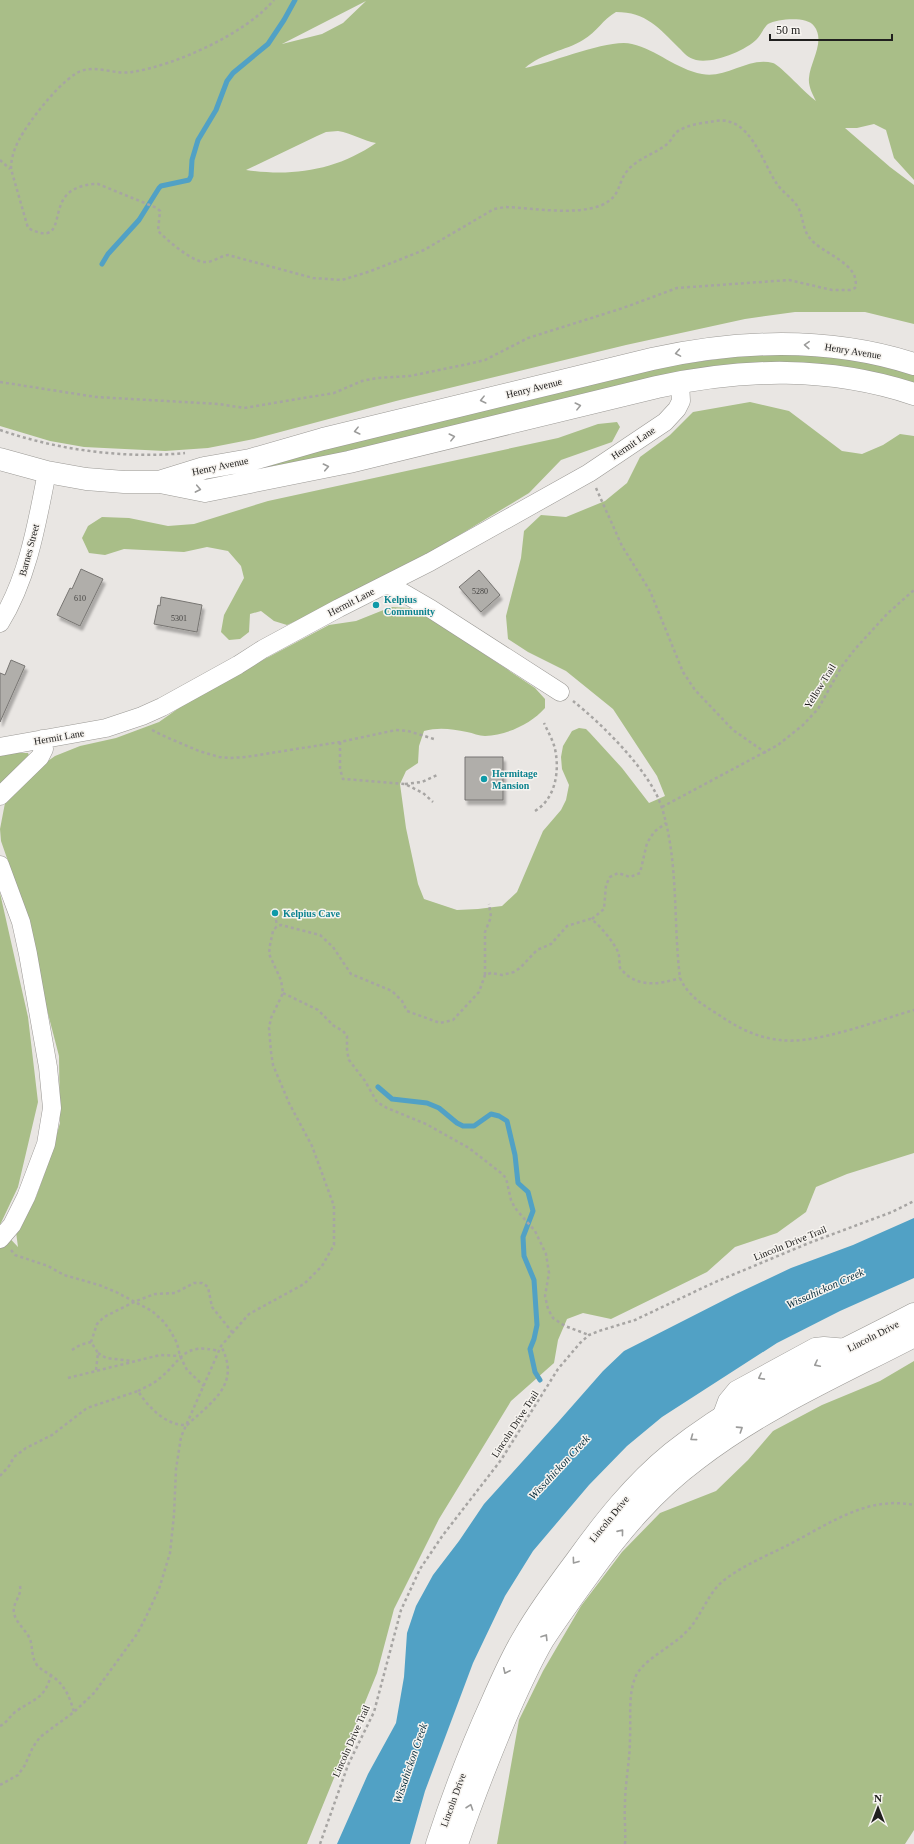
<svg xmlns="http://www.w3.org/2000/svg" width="914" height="1844" font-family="'Times New Roman',serif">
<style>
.green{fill:#a9be88;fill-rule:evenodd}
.water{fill:#51a1c5}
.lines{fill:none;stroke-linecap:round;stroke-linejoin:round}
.stream{stroke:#51a1c5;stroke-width:5}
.building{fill:#b0aeaa;stroke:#777572;filter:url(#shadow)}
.minor-casing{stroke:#9b9995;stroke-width:19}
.major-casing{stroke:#9b9995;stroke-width:23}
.path{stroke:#a7a5a3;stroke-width:2.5;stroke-dasharray:3 3;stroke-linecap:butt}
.minor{stroke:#fff;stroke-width:18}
.major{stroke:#fff;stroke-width:22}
.oneway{stroke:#9b9b9a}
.culture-dot{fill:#0f9aa8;stroke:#f7f4f0;stroke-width:1.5}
.labels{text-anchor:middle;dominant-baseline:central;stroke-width:3;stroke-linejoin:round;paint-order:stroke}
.number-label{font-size:8px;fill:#454442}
.street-label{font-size:10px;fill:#21201f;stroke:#f7f4f0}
.culture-label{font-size:10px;font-weight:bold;fill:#0d838f;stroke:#f7f4f0;text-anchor:start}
.water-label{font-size:11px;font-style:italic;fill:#082e3d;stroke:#f7f4f0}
</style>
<defs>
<filter id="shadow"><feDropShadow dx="2.5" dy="4.5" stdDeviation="1" flood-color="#0004"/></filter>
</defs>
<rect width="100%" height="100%" fill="#e9e6e3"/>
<!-- green -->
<path class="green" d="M 0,0 L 914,0 L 914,180 L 894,158 L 886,130 L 874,124 L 857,128 L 845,128 L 890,167 L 914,185 L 914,324 L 865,312 L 795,312 L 745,319 L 626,345 L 396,401 L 254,439 L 208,448 L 165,451 L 84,447 L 50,441 L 0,426 ZM 366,1 L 343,23 L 322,34 L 282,44 ZM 616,12 C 646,12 659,28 679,48 C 684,53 688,58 696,60 C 713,64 745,51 757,39 C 761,35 764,27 768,24 C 778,19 807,16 814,26 C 826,41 810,62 809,78 C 808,86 813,95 816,101 C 807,95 781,66 773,63 C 749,56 726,79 702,74 C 676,69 657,50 632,44 C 609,38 552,63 525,68 C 542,53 565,51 583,40 C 597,32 603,19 616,12 ZM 338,131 C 352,133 363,141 376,143 C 337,170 293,177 246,170 L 317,136 L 326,132 Z
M 762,353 L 846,358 L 914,373 L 914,385 L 813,366 L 200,483 L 197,479 L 652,368 Z
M 750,402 L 789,411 L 842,451 L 862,454 L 883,445 L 900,434 L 914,436 L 914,1153 L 847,1174 L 816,1187 L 806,1212 L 777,1233 L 735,1247 L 707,1272 L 611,1319 L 583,1313 L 567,1319 L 558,1340 L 554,1363 L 511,1401 L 439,1519 L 394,1609 L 377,1673 L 307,1844 L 0,1844 L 0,1228 L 18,1247 L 16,1232 L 36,1197 L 48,1164 L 60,1123 L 59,1056 L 10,867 L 1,841 L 0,829 L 5,803 L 17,787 L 34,771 L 55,756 L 80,746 L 116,738 L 159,722 L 189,701 L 244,670 L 329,625 L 356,621 L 391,607 L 409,608 L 430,618 L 535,688 L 545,699 L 545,708 C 531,724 507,735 485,736 C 479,736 473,733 467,732 C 452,729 439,727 424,731 L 419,746 L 418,763 L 406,771 L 400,784 L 406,828 L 418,884 L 424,899 L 457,910 L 478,909 L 502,906 L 517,892 L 543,831 L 561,810 L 566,800 L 569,785 L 562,769 L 561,757 L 563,746 L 572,731 L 579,728 L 586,729 L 590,733 L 622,768 L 649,803 L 665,796 L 657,776 L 613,709 L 566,671 L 528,652 L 508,639 L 506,616 L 521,558 L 524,531 L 541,515 L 566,517 L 605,501 L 627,483 L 640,457 L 670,435 L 693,412 Z
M 617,422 L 620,427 L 612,442 L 561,460 L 529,493 L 408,566 L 351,597 L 287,625 L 274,621 L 261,611 L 250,614 L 249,632 L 240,639 L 229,640 L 221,632 L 224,615 L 244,578 L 241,566 L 228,551 L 207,547 L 184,552 L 124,549 L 105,555 L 89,553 L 82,538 L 88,526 L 102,517 L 129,518 L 168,526 L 194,524 L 268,501 L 558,438 L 598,424 Z
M 16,753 L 28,753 L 30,758 L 0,786 L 0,756 Z
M 0,893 L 28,1017 L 38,1102 L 18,1187 L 0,1225 Z
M 914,1361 L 914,1830 L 905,1844 L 497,1844 L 519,1720 L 543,1671 L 581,1606 L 622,1552 L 660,1513 L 716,1491 L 748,1460 L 773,1431 L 822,1405 L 880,1381 Z"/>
<!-- water -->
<path class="water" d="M 914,1218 L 914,1278 L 840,1311 L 777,1343 L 662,1417 L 627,1446 L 589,1485 L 533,1551 L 505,1596 L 473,1663 L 425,1791 L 410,1844 L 337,1844 L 368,1774 L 396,1723 L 404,1677 L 407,1633 L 416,1606 L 433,1575 L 459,1541 L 484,1504 L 559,1421 L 603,1371 L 624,1351 L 736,1294 L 791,1268 L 853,1245 Z"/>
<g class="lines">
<!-- stream -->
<path class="stream" d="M 102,264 L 108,254 L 139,220 L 159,188 L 161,186 L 189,180 L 191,176 L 192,160 L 198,140 L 216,110 L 227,81 L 233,73 L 268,44 L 284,20 L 295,0
M 378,1087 L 392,1099 L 427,1103 L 439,1108 L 457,1123 L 463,1126 L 474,1126 L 491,1114 L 499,1116 L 507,1121 L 515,1155 L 518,1183 L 528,1192 L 533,1211 L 523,1237 L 524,1256 L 534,1280 L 537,1325 L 534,1339 L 530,1349 L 535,1372 L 540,1380"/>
</g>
<!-- building -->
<path class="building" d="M 81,569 L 103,579 L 80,626 L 57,615 L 70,588 L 72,589 Z
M 479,570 L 500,595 L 481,612 L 459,587 Z
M 161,597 L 202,605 L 197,632 L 154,624 L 158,605 L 160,606 Z
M 11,660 L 25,666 L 0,722 L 0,673 L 5,675 Z
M 465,757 L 503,757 L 503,800 L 465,800 Z"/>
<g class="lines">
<!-- minor casing -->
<g class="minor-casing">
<path id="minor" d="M 388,584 L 431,609 L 560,692
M 0,623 C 28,578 37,523 47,472
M 0,747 L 106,728 L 142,716 L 162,707 L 238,665 L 263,649 L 339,608 L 430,562 L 589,473 L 665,422 L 677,409 L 681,401 L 680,382
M 0,796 L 40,757 L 44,749 L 42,739
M 0,865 L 21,922 L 28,954 L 48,1067 L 52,1108 L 46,1144 L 26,1197 L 12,1225 L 0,1239
M 720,1420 L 727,1401 L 736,1390 L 815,1347 L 824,1346 L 848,1348"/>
</g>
<!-- major casing -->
<g class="major-casing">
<path id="major" d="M 0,459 L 47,472 L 86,479 L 124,482 L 160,482 L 205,491 L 349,462 L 657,387 C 744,368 829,366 914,394
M 162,481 L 204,468 L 250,460 L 323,439 L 652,359 C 738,340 830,337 914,364
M 437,1844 C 453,1795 471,1748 492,1702 C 502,1679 512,1656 525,1635 C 540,1609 558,1585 576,1561 C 604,1522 634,1484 672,1453 C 745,1395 832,1357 914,1314
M 457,1844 C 472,1800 489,1757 507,1714 C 518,1689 529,1664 543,1640 C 558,1617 574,1595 590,1573 C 621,1530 654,1491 697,1459 C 763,1408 841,1374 914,1336"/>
</g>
<!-- path -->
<path class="path" d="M 0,160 L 10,169
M 0,382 L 96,397 L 219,404 L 244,408 L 334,393 L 362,381 L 377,378 L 410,376 L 468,364 L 485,360 L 528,338 L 623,308 L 677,288 L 789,280 L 832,290 L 850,290 L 855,288 C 862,263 819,253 809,237 C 803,229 803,218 799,209 C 794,199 783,193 777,184 C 762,162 750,115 715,121 C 704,123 690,124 680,130 C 673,133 672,141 666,145 C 654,154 637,159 628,170 C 617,182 622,196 602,205 C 575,216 533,208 505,207 L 494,209 L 424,250 L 371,271 L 342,280 L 313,278 L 228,255 C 220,256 212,263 204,262 C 191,261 167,240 158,231 L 160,211 L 157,208 L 98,184 C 87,184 72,187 65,197 C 52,214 63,246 28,228 L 11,169 C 11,159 14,149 19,140 C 28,122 65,74 84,70 C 100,66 116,75 132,72 C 176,65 245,34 274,0
M 0,430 C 58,450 124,459 185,453
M 596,488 L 622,546 L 650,591 L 683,672 L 695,690 L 733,730 L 766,753
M 573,701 C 602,724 651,772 662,808 C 679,863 673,922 680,978 C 688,996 703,1005 719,1015 C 738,1028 758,1038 780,1040 C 815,1045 879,1020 914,1010
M 152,730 L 166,737 L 199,751 L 219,757 L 230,758 L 246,757 L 340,742 L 396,730 L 408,731 L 434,739
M 340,742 L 340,769 L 343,779 L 405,784 L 423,793 L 433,802
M 405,784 L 422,782 L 437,775
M 662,807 L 778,745 L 803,725 L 818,709 L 842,666 L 855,649 L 888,613 L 914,590
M 535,811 C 555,799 560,772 555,749 C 553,740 548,732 544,723
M 275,914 L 277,926
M 592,919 L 604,909 L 606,885 L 610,877 L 618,873 L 630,877 L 640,873 L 647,843 L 654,832 L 666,823
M 485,975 L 485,932 L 491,917 L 489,904
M 283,993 L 318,1010 L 334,1026 L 343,1031 L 347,1036 L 347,1051 L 349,1060 L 365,1081 L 377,1102 L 387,1108 L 426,1124 L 469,1148 L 501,1173 L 506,1178 L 511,1200 L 515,1208 L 535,1231 L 546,1254 L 549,1273 L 545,1296 L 548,1309 L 553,1318 L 565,1326 L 589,1335
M 11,1250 L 15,1255 L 48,1266 L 64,1275 L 99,1285 L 116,1292 L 152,1311 L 164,1322 L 171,1332 L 177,1343 L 180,1356 L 187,1370 L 204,1386
M 72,1350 L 80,1345 L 91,1342
M 98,1353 L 106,1358 L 132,1361
M 96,1370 L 98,1353 L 91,1342 L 97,1324 L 104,1317 L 136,1301 L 155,1294 L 175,1293 L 194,1283 L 202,1283 L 208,1287 L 212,1307 L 232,1332
M 68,1378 L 160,1355 L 180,1356
M 138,1391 C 145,1387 154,1384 160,1378 C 182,1360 183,1342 218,1351
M 0,1476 L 9,1466 L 14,1457 L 26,1448 L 52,1435 L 87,1408 L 138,1391 C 148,1407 166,1426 187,1425 C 213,1401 241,1384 221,1346
M 20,1586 C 22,1596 12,1603 14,1613 C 16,1623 26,1630 30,1639 C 33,1648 31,1657 37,1665 C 42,1671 47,1672 52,1676 C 65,1685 70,1698 74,1712
M 0,1726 C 8,1722 11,1714 18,1710 C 36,1698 45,1698 51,1675
M 0,1785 L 18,1775 L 25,1765 L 33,1747 L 40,1737 L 74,1712 L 94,1693 L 137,1634 L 145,1619 L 159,1589 L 170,1553 L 174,1515 L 176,1469 L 181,1437 L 221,1346 L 249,1314 L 304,1284 L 322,1266 L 334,1245 L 334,1206 L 312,1146 L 289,1103 L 273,1065 L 271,1052 L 269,1028 L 271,1018 L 283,993 L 281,980 L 269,954 L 270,945 L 273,931 L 277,926 L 281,925 L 320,935 L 333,947 L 351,974 L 392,991 L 402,1001 L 407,1011 L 440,1023 L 453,1020 L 479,992 L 485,975 L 491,973 L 502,975 L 514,972 L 520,968 L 537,950 L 551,944 L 567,926 L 590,919 C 597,921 615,944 618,952 C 620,957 619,963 620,968 C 636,988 658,985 680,978
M 320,1844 L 348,1765 L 374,1712 L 401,1610 L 420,1569 L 443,1535 L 501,1460 L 558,1369 L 580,1343 L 589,1335 L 599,1331 L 635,1320 L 713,1283 L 809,1243 L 892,1212 L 914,1201
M 625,1844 C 626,1831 624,1818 625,1805 C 625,1782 630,1761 630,1738 C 631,1719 628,1696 635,1678 C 641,1661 671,1647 684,1634 C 701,1619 706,1595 723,1581 C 742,1566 764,1557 784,1547 C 825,1527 865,1495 914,1505"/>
<!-- minor -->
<use href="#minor" class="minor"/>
<!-- major -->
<use href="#major" class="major"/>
</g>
<!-- one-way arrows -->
<defs><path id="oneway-chevron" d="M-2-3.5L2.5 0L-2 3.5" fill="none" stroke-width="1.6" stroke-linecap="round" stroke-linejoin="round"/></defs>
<g class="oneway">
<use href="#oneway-chevron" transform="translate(807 345) rotate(-177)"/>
<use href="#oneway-chevron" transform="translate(678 353) rotate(170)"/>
<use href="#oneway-chevron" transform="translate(483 400) rotate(166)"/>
<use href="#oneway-chevron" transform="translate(578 406) rotate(-14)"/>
<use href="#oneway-chevron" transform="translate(357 431) rotate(166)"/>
<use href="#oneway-chevron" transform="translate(452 437) rotate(-14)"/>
<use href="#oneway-chevron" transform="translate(326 467) rotate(-12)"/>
<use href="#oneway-chevron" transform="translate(198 489) rotate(11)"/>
<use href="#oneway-chevron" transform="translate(817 1364) rotate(153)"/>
<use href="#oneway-chevron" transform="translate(761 1377) rotate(152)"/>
<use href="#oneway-chevron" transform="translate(740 1429) rotate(-33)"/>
<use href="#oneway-chevron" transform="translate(693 1438) rotate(144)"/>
<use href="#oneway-chevron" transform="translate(621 1532) rotate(-51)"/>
<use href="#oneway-chevron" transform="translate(575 1561) rotate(126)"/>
<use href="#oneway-chevron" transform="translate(545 1637) rotate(-58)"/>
<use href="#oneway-chevron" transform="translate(506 1671) rotate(115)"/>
<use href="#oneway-chevron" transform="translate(470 1807) rotate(-71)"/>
</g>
<!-- markers -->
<g class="culture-dot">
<circle cx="376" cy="605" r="4"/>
<circle cx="484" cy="779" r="4"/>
<circle cx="275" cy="913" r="4"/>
</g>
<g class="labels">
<!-- number labels -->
<g class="number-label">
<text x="480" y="591">5280</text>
<text x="80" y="598">610</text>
<text x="179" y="618">5301</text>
</g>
<!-- street labels -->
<g class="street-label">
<text transform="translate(853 351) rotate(9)">Henry Avenue</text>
<text transform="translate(534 388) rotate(-14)">Henry Avenue</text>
<text transform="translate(633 443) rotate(-34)">Hermit Lane</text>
<text transform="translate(220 466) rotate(-12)">Henry Avenue</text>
<text transform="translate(29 550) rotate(-75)">Barnes Street</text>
<text transform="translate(351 602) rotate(-27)">Hermit Lane</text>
<text transform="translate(820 686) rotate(-58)">Yellow Trail</text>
<text transform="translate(59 737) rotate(-10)">Hermit Lane</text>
<text transform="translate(790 1243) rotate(-22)">Lincoln Drive Trail</text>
<text transform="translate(873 1336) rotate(-27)">Lincoln Drive</text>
<text transform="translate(515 1424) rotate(-57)">Lincoln Drive Trail</text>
<text transform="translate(609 1519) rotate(-51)">Lincoln Drive</text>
<text transform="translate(351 1741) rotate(-66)">Lincoln Drive Trail</text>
<text transform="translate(453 1800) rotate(-70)">Lincoln Drive</text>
</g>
<!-- culture labels -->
<g class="culture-label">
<text x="384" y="599">Kelpius<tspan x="384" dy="12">Community</tspan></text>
<text x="492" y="773">Hermitage<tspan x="492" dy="12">Mansion</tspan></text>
<text x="283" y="913">Kelpius Cave</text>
</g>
<!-- water labels -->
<g class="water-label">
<text transform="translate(825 1288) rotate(-24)">Wissahickon Creek</text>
<text transform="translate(559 1467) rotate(-47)">Wissahickon Creek</text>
<text transform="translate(410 1763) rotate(-71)">Wissahickon Creek</text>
</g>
</g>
<!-- north arrow -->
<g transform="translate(878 1808)" stroke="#f7f4f0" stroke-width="3" paint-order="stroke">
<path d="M0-3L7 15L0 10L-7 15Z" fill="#21201f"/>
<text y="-6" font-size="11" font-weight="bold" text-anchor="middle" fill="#21201f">N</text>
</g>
<!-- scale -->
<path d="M770 34v6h122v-6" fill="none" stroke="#21201f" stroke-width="2"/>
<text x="776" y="34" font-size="12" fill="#21201f" stroke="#f7f4f0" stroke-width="3" paint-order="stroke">50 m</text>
</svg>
